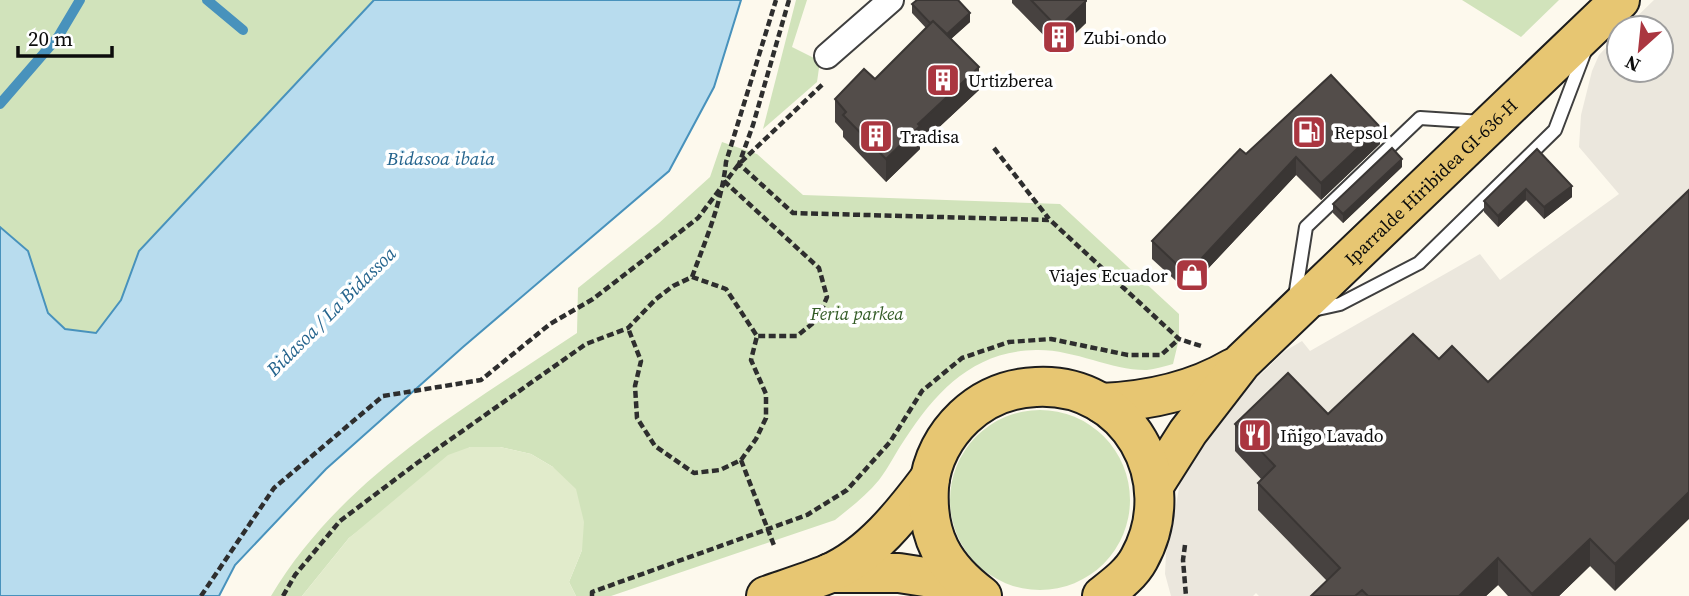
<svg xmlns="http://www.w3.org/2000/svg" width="1689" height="596" font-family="'Source Serif 4',serif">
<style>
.green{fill:#d1e3bb}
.pitch{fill:#e1ebcb}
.plaza{fill:#ebe7dd}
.water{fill:#b8dcee;stroke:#4892bc;stroke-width:2}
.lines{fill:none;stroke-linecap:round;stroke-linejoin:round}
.stream{stroke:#4892bc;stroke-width:10}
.lane-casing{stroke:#3f3f3f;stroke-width:16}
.street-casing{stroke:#3f3f3f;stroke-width:28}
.primary-casing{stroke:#1d1d1d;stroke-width:42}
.path{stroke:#2e2e2e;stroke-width:4.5;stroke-dasharray:7 3.5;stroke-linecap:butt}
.lane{stroke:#fff;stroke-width:12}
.street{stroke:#fff;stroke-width:24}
.primary{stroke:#e7c672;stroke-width:38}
.wall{fill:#474240}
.shaded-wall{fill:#3a3634}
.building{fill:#534d4a;stroke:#3a3634;stroke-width:2}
.labels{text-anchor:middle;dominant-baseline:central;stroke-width:7;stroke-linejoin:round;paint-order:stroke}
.poi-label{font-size:18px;fill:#0c0c0c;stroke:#fff;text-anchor:start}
.street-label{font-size:18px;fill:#0c0c0c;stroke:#fff}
.park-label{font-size:18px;font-style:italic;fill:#325b25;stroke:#fff}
.water-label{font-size:19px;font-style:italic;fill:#25648d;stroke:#fff}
</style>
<rect width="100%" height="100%" fill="#fdf9ed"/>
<!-- green -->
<path class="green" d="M 0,0 L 428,0 L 78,396 L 0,324 Z
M 796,0 L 807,0 L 792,47 L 820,61 L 817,82 L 763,129 Z
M 1462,0 L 1559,0 L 1521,37 Z
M 722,142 L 757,154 L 803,195 L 1060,204 L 1179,314 L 1179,339 L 1173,364 C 1165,366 1155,369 1147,370 C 1113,371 1074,349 1036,350 C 974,351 937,390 905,439 C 896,452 889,467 879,480 C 867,495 851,507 835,520 L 611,596 L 576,596 L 569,582 L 582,550 L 553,467 L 531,454 L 500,447 L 470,447 L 349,538 L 302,596 L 271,596 C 341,478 466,407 577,333 L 578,288 L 659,223 L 710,177 Z
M950 500a90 90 0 1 1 180 0a90 90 0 1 1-180 0Z"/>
<!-- pitch -->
<path class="pitch" d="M 470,447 L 500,447 L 531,454 L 553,467 L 576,489 L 584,522 L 582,550 L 569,582 L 576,596 L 302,596 L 349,538 L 448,455 Z"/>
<!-- plaza -->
<path class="plaza" d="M 1654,0 L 1689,0 L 1689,217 L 1488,409 L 1328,441 L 1235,451 L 1275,493 L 1339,596 L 1259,596 L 1256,593 L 1253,596 L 1171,596 L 1165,574 L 1166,553 L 1172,529 L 1182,470 L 1238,396 L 1285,351 L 1302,341 L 1310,351 L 1480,254 L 1500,280 L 1619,194 L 1579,147 L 1581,115 L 1592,71 L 1599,55 L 1619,34 L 1619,70 L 1661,70 L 1661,28 L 1625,28 Z"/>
<!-- water -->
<path class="water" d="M 374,0 L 741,0 L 714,87 L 669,171 L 463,347 L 326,469 L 235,565 L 219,596 L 0,596 L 0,227 L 28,251 L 48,313 L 65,329 L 96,333 L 121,300 L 139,251 Z"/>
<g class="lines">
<!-- stream -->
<path class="stream" d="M 207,0 L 243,30
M 0,104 L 58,37 L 80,0"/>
<!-- lane casing -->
<g class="lane-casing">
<path id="lane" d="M 1295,297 L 1306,227 L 1420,118 L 1482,122
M 1313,310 L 1340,304 L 1419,263 L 1555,130 L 1585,51"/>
</g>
<!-- street casing -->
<g class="street-casing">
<path id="street" d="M 827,56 L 891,0"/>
</g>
<!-- primary casing -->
<g class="primary-casing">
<g id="primary">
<path d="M 1101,403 C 1148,401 1192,392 1233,368"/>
<path id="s1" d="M 1155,484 L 1188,432 L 1242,362 L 1620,0"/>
<path d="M 830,573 L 899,573 L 964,583"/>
<path d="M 766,596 C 786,589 808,582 828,574 C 870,556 903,514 930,478"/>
<path d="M 982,596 C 943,567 926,536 929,487 C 931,460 945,435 964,417 C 984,398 1009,388 1036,387 C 1128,382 1183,480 1139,559 C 1131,574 1116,585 1102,596"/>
</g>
</g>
<!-- path -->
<path class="path" d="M 789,0 L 753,125 L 739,164 L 793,213 L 1050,220 L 1179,339 L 1201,346
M 994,148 L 1049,219
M 724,181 L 819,268 L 827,297 L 818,319 L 797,336 L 757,336
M 692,277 C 706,239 722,202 726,162 L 776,0
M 741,460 L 775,548
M 1185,545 L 1183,560 L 1186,596
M 201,596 L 274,488 L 383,396 L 481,380 L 550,324 L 593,299 L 698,218 L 739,164 L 824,83
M 283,596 L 295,575 L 340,521 L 417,463 L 586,344 L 628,328 L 656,299 L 673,286 L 692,277 L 726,289 L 757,336 L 751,360 L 766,394 L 766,418 L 756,439 L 741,460 L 720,470 L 694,473 L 655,446 L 637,418 L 635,386 L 641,361 L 628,328
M 592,596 L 592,592 L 807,515 L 847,490 L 890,442 L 922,391 L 962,358 L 1009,342 L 1051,339 L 1128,355 L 1161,355 L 1179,339"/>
<!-- lane -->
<use href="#lane" class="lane"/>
<!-- street -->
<use href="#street" class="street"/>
<!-- primary -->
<use href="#primary" class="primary"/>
</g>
<!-- wall -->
<path class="wall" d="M 1012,0 L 1086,0 L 1086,23 L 1058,50 L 1012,3 Z
M 912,4 L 970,22 L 951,39 L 979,90 L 920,145 L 920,149 L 886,182 L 843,137 L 843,131 L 835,122 L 835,99 L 875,79 L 926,28 L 912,13 Z
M 1380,144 L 1321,200 L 1296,175 L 1187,291 L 1152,259 L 1152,241 L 1246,154 Z
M 1537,149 L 1572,197 L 1544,219 L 1526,200 L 1498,227 L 1484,212 L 1484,201 Z
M 1402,167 L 1343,223 L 1333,213 L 1333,204 Z
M 1689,190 L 1615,591 L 1590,566 L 1559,596 L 1508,596 L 1498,585 L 1486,596 L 1311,596 L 1327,581 L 1258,510 L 1258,483 L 1261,479 L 1235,451 L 1235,424 L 1328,414 L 1439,359 L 1488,382 Z"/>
<!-- shaded-wall -->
<path class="shaded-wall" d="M 1086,1 L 1086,23 L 1058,50 L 1058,28 Z
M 970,13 L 970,22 L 943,46 L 943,37 Z
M 979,67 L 979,90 L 920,145 L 920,149 L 886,182 L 886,159 L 918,124 Z
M 1380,127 L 1380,144 L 1321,200 L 1321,183 Z
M 1296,157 L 1296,175 L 1187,291 L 1187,274 Z
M 1402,159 L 1402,167 L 1343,223 L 1343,214 Z
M 1572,186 L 1572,197 L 1544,219 L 1544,207 Z
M 1526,189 L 1526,200 L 1498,227 L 1498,216 Z
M 1689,492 L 1689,519 L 1615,591 L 1615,564 Z
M 1590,539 L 1590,566 L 1559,596 L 1532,596 L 1532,594 Z
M 1498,558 L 1498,585 L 1486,596 L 1459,596 Z"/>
<!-- building -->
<path class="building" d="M 917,0 L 958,0 L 970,13 L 947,34 L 933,21 L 930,23 L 912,4 Z
M 1031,0 L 1086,0 L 1086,1 L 1058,28 Z
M 933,21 L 979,67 L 918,124 L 920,126 L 886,159 L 843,115 L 846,112 L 835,99 L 864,69 L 875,79 Z
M 1331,75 L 1380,127 L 1321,183 L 1296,157 L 1187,274 L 1152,241 L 1240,149 L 1246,154 Z
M 1392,148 L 1402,159 L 1343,214 L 1333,204 Z
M 1537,149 L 1572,186 L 1544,207 L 1526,189 L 1498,216 L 1484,201 Z
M 1689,190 L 1689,492 L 1615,564 L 1590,539 L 1532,594 L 1498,558 L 1459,596 L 1368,596 L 1362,590 L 1355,596 L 1311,596 L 1340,568 L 1258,483 L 1275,466 L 1235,424 L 1288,373 L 1328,414 L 1413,334 L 1439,359 L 1452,346 L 1488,382 Z"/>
<!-- icons -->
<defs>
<g id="building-square" transform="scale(1.75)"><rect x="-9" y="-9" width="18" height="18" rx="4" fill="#aa3640" stroke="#fff"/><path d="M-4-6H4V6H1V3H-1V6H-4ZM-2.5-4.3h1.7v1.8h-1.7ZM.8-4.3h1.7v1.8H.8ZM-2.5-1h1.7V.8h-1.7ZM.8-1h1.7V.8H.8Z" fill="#fff"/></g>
<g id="fuel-square" transform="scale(1.75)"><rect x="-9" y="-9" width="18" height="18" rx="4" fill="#aa3640" stroke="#fff"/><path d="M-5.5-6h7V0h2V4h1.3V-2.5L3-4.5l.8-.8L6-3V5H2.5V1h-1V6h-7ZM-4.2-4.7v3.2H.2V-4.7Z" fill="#fff"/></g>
<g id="shop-square" transform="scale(1.75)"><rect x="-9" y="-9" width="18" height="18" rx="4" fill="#aa3640" stroke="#fff"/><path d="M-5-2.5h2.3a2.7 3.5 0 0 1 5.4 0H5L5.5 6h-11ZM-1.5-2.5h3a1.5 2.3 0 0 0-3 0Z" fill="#fff"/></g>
<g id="restaurant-square" transform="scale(1.75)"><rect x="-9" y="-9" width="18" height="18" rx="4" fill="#aa3640" stroke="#fff"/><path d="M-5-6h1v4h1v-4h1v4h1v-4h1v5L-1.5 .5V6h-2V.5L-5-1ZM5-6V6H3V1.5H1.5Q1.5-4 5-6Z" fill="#fff"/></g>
</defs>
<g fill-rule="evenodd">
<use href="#building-square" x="1059" y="37"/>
<use href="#building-square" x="943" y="80"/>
<use href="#fuel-square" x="1309" y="132"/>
<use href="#building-square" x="876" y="136"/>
<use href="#shop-square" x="1192" y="275"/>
<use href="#restaurant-square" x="1255" y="435"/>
</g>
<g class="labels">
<!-- poi labels -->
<g class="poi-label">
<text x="1084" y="37">Zubi-ondo</text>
<text x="968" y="80">Urtizberea</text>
<text x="1334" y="132">Repsol</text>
<text x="900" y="136">Tradisa</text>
<text x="1168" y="275" text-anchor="end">Viajes Ecuador</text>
<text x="1280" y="435">Iñigo Lavado</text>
</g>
<!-- street labels -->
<g class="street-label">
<text stroke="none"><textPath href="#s1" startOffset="411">Iparralde Hiribidea GI-636-H</textPath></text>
</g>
<!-- park labels -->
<g class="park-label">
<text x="857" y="313">Feria parkea</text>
</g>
<!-- water labels -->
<g class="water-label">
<text x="441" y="158">Bidasoa ibaia</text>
<text transform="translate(331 311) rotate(-45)">Bidasoa / La Bidassoa</text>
</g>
</g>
<!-- north arrow -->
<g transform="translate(1640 49) rotate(207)"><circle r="33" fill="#ffffff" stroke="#9e9e9e" stroke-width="2"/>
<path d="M0-5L12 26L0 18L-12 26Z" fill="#aa3640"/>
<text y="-10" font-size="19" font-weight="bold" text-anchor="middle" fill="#0c0c0c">N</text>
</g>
<!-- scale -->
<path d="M18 46v10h94v-10" fill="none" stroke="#0c0c0c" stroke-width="3.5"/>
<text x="28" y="46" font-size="21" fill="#0c0c0c" stroke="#ffffff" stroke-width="5" paint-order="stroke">20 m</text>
</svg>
